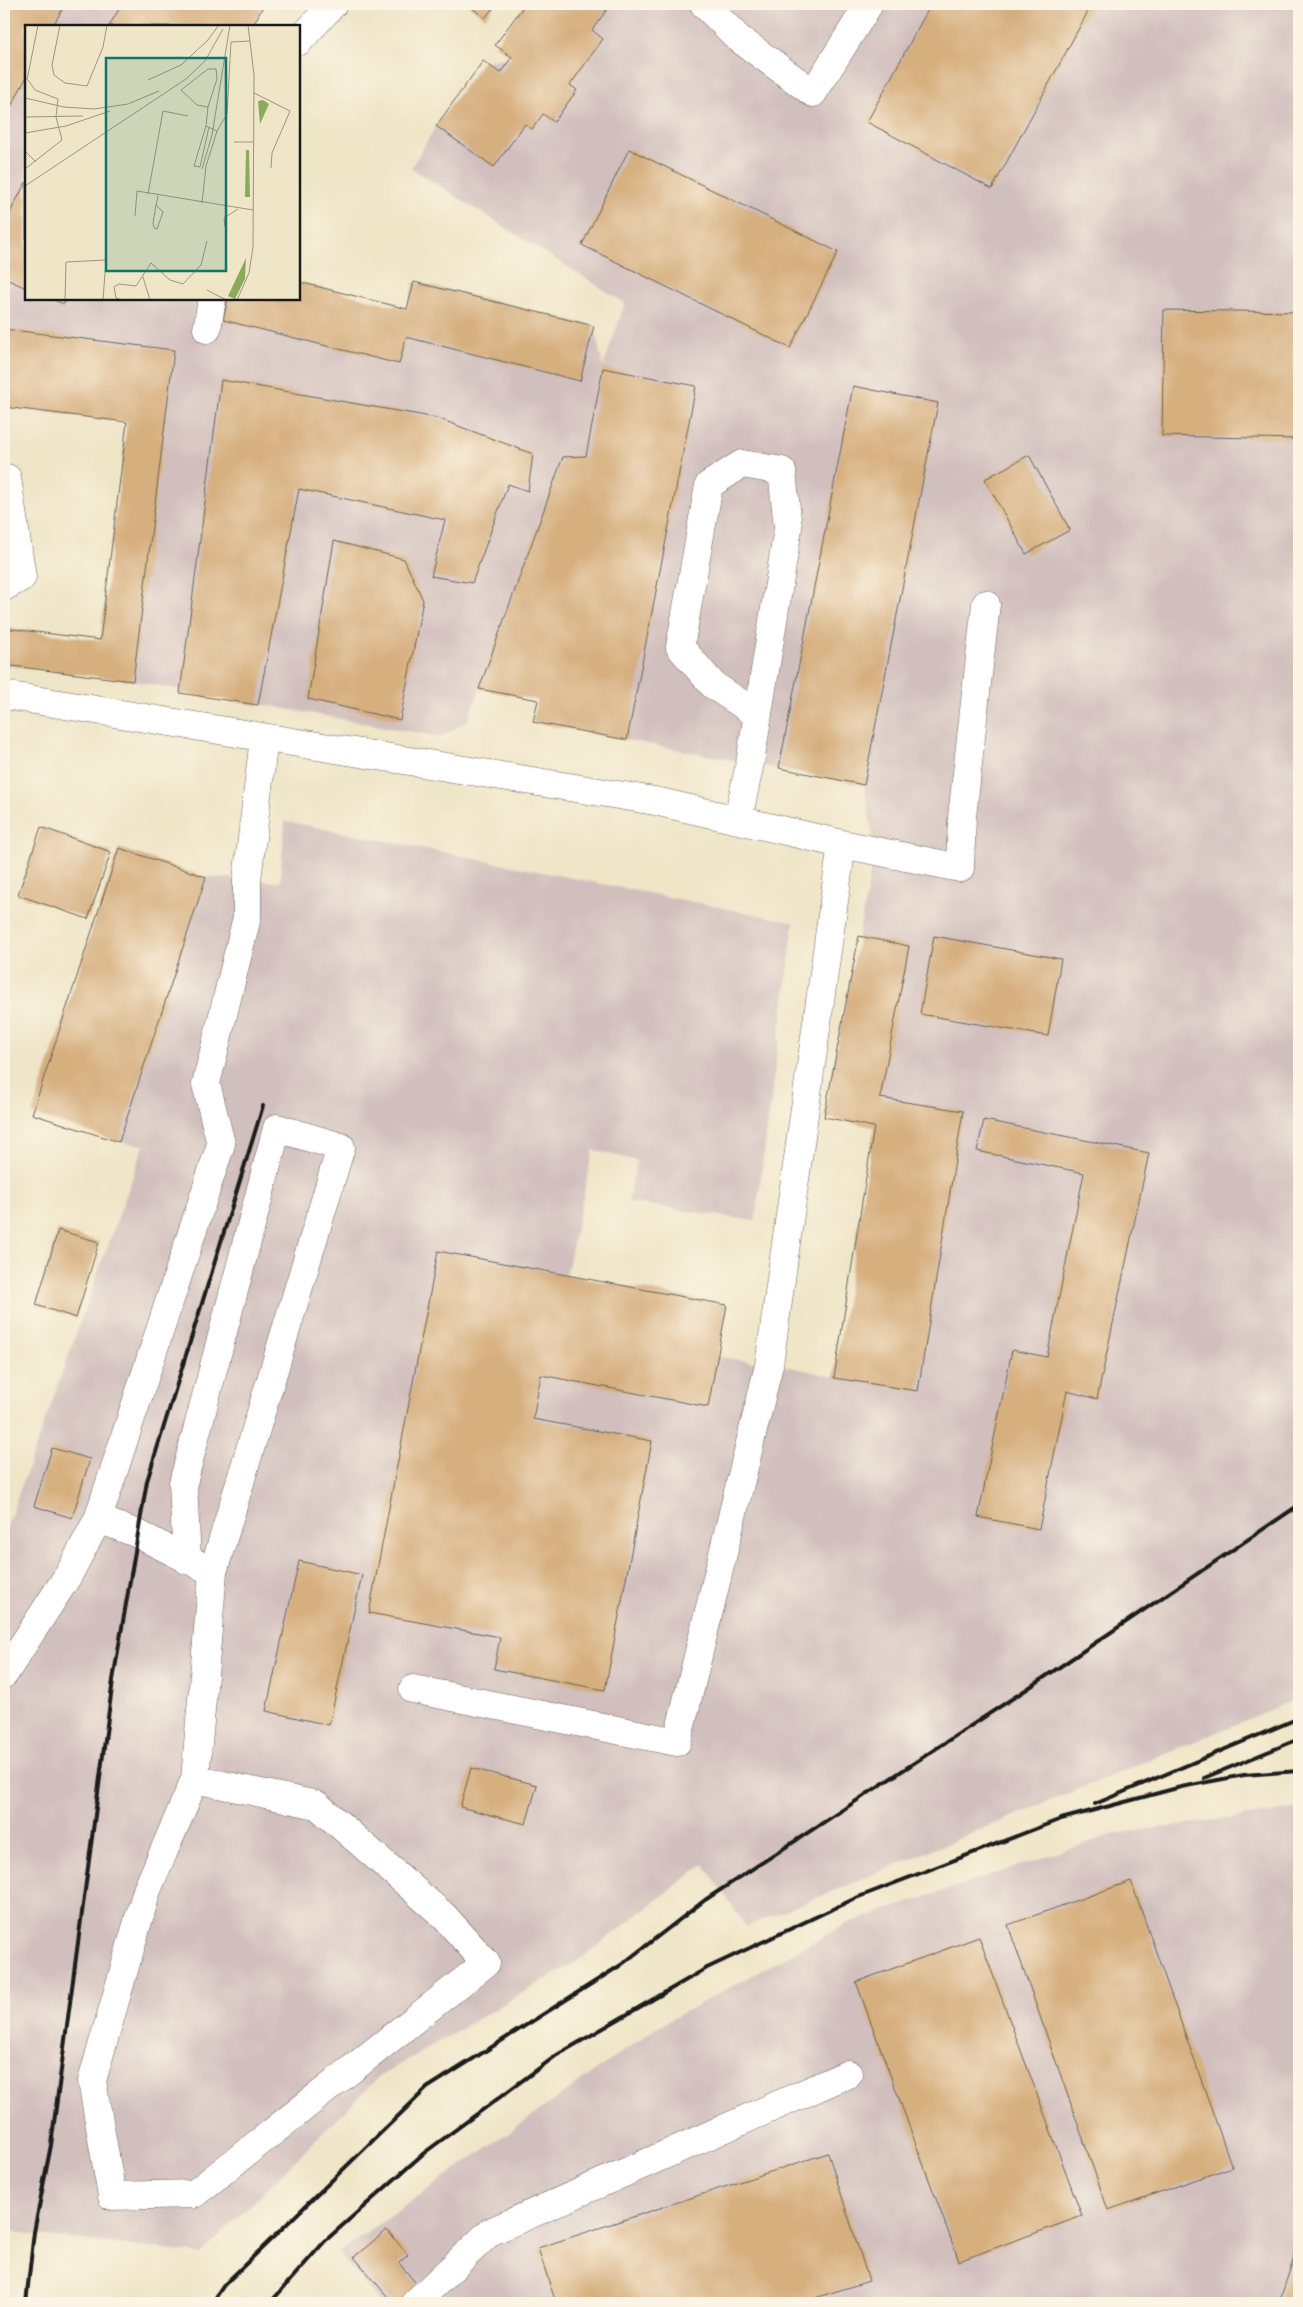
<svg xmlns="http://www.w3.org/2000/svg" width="1303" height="2307" font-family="Caveat,sans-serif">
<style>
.industrial{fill:#d1bfbd}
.building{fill:#d6af7f}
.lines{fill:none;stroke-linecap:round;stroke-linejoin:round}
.minor-casing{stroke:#666258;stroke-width:29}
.minor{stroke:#fff;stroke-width:28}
.rail{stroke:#1c1c1c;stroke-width:4}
.inset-road{fill:none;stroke:#9b9583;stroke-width:1}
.view{fill:#0f766e;fill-opacity:0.15;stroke:#0f766e;stroke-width:2.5}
.inset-edge{fill:none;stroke:#1c1c1c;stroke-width:2.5}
</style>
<rect width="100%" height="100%" fill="#fcf5e5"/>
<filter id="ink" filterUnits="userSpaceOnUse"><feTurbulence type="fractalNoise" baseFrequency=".02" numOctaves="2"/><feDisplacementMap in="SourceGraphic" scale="10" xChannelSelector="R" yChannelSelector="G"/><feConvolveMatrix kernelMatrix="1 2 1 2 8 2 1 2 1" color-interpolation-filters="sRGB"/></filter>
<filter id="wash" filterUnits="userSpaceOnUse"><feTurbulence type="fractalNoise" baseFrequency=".0096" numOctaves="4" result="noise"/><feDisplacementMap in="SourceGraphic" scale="20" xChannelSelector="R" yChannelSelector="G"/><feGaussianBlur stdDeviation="1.12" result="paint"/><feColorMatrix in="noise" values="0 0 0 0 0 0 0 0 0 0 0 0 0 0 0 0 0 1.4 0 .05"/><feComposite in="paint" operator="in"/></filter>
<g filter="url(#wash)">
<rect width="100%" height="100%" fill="#efe5c7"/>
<!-- industrial -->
<path class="industrial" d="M 4,4 L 264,4 L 253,26 L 26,26 L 26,299 L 299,299 L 299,282 L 407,309 L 425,284 L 594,326 L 603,367 L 625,303 L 411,168 L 436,126 L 483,61 L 512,57 L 533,4 L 1299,4 L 1299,1698 L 746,1927 L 704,1864 L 579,1960 L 380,2076 L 201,2254 L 4,2231 L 4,1535 L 144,1145 L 119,1142 L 206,877 L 280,882 L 285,821 L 794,922 L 755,1221 L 628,1202 L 637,1161 L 593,1150 L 566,1275 L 727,1305 L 718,1357 L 796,1368 L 834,1377 L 874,1127 L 824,1117 L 875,849 L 864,785 L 533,722 L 537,700 L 480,689 L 467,721 L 441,737 L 133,681 L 174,350 L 4,329 Z
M 1299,1809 L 1299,2303 L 381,2303 L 338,2253 L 659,2026 L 848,1923 L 1114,1834 Z"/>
<g id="blocks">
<!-- building -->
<path class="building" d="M 4,4 L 65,4 L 53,26 L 26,26 L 26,78 L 4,120 Z
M 122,4 L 264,4 L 253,26 L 109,26 Z
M 467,4 L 496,4 L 485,18 Z
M 525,4 L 611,4 L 592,30 L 603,39 L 570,85 L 577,90 L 554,122 L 543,114 L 532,129 L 525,124 L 494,167 L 436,126 L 483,61 L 500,73 L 512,57 L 495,45 Z
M 931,4 L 1092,4 L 992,189 L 867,122 Z
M 629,149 L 838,252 L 790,348 L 582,245 Z
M 26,182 L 26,288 L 4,278 L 4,224 Z
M 299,282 L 407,309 L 414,282 L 594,326 L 580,381 L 406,337 L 399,364 L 223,320 L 228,299 L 299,299 Z
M 51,299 L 67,299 L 64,304 Z
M 1164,310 L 1299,312 L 1299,439 L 1162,436 Z
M 4,329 L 174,350 L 133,681 L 4,665 L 4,628 L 100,640 L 127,422 L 4,407 Z
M 603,368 L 696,386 L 627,740 L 533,722 L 538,700 L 479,689 L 563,457 L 586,456 Z
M 221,380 L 437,418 L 533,454 L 528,491 L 508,484 L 472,583 L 431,576 L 445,520 L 299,489 L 258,705 L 180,693 Z
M 853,386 L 938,403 L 864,785 L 779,768 Z
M 1029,455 L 1070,530 L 1026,554 L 985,479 Z
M 334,541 L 404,559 L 423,600 L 400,720 L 308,699 Z
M 41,827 L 111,852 L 88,919 L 18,895 Z
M 119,848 L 206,877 L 119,1142 L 32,1114 Z
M 859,936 L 909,946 L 880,1098 L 963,1111 L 918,1391 L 834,1378 L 874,1127 L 824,1117 Z
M 934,936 L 1061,959 L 1048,1036 L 920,1014 Z
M 984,1120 L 1149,1153 L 1097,1399 L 1067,1391 L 1039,1529 L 978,1517 L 1012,1350 L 1047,1357 L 1084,1173 L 977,1151 Z
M 58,1230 L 99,1242 L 76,1318 L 36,1305 Z
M 438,1251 L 727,1305 L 708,1407 L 541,1375 L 533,1419 L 652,1441 L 605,1690 L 494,1669 L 500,1637 L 369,1613 Z
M 52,1448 L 90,1459 L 72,1518 L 34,1506 Z
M 299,1561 L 362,1575 L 329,1725 L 266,1711 Z
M 471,1768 L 537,1785 L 526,1824 L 460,1807 Z
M 1131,1881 L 1232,2167 L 1108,2210 L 1008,1925 Z
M 979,1937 L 1082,2216 L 959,2261 L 856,1982 Z
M 828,2153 L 869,2281 L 799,2303 L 556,2303 L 538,2248 Z
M 387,2230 L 408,2255 L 399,2263 L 418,2286 L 397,2303 L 393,2303 L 354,2257 Z
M 1299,2242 L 1299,2303 L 1279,2303 Z"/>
</g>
</g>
<g filter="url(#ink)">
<use href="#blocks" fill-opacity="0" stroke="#666258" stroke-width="1"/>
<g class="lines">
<!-- minor casing -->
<g class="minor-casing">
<path id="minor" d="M 704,4 L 738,38 L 813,93 L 869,4
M 299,41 L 333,4
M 207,329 L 212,299
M 4,587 L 22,577 L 7,478
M 4,695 L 655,801 L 842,844 L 960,868 L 962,817 L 986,604
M 738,819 L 750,763 L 788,528 L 782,471 L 742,464 L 709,485 L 680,647 L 713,685 L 758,715
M 98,1519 L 138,1534 L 213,1572 L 195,1779 L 317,1805 L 444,1916 L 486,1963 L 194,2194 L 112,2196 L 92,2081 L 147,1890 L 195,1779
M 187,1560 L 183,1483 L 277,1128 L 341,1147 L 213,1572
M 4,1674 L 69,1574 L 98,1519 L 221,1144 L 206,1084 L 247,917 L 247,880 L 264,738
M 413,1689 L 677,1742 L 769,1365 L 842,844
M 415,2303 L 490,2232 L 848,2074"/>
</g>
<!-- minor -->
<use href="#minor" class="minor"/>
<!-- rail -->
<path class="rail" d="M 1204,1778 L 1299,1739
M 1095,1804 L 1299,1718
M 26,2303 L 34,2232 L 51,2145 L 113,1680 L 147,1481 L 263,1106
M 212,2303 L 224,2285 L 427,2088 L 621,1965 L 705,1900 L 1027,1689 L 1299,1505
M 270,2303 L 325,2241 L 424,2153 L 557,2055 L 707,1968 L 856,1898 L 1061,1819 L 1181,1787 L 1244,1775 L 1299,1771"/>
</g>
</g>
<!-- overview -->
<g transform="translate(25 25)">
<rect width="275" height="275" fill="#efe5c7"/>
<path d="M 238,75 L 244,79 L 235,99 L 233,76 ZM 221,125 L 224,125 L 225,172 L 220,172 ZM 221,233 L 220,254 L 210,274 L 203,271 Z" fill="#8caa5c"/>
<path class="inset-road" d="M 35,0 L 27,40 L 29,50 L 40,58 L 62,61 L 78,22 L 82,0M 2,55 L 13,0M 123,55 L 156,40 L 182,16 L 194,0M 229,68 L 265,86 L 247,128 L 246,143M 0,73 L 39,82 L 69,84 L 103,79 L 134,66M 183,82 L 192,54 L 191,44 L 183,44 L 156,65 L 172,80 L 183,82 L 181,101 L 192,106M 0,92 L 58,91M 181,101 L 169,141 L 175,142 L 184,102M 0,108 L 41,101 L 85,86M 209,117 L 228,117M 0,126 L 11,137M 0,144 L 37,115 L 31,92 L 33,74 L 10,65 L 3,55M 177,144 L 187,110 L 205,0M 0,161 L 161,54 L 180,36 L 198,4M 123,169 L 138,86 L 163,91M 177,178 L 181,141 L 192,106 L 202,89 L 206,17 L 225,16M 131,180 L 138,187 L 132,204 L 129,203 L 128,198 L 131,180 L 132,176 L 133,171M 110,191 L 112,166 L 228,185M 200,202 L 199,193 L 213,184M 118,252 L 125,275M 182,265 L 201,275M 40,275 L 41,237 L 81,235 L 78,275M 97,275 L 91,273 L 89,262 L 94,259 L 111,261 L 126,238 L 145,255 L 158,259 L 176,240 L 182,216M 212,275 L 224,248 L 228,222 L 229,50 L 223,0"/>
<path class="view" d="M 81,33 L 201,33 L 201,246 L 81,246 Z"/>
<rect width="275" height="275" class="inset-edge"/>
</g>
<!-- margin -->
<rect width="1303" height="2307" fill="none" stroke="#fcf5e5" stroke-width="20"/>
</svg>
